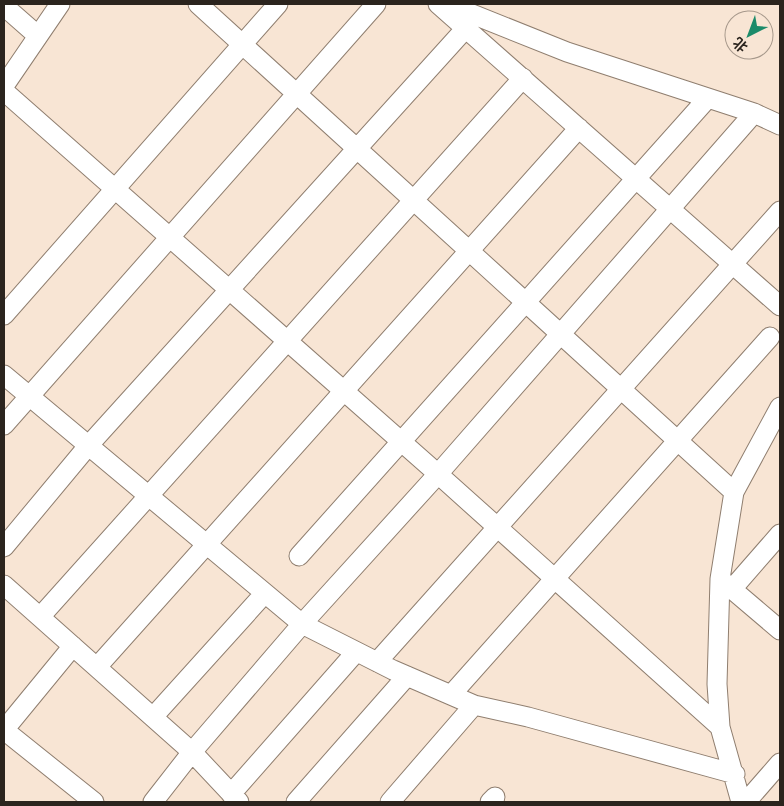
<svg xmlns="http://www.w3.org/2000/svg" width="784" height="806" font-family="Poppins,'Noto Sans SC',sans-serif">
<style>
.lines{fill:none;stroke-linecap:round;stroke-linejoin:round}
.minor-casing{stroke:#8f7e6f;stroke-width:21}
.minor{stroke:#fff;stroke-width:19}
</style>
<rect width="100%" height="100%" fill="#f8e5d4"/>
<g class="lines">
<!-- minor casing -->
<g class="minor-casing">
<path id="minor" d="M 198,4 L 734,492
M 438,4 L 780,306
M 447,4 L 567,52 L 754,113 L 780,125
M 4,6 L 37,35
M 4,86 L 60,4
M 4,91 L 438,474 L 720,727
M 4,315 L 278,4
M 4,375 L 302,624 L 393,670 L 474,705 L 528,717 L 735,774
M 4,425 L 376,4
M 4,547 L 88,446 L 466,28
M 299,556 L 707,99
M 720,579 L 780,630
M 4,585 L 192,752 L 239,802
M 732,589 L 780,534
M 40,617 L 523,78
M 377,662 L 780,211
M 97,667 L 579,128
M 451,695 L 770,337
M 153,717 L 265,593
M 4,730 L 94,802
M 4,730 L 73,646
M 231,794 L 356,652
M 153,802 L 192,752 L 302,624 L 438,474 L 754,113
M 296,802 L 407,676
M 390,802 L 474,705
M 490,802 L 495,797
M 741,802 L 720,727 L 717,684 L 720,579 L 734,492 L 780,407
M 746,802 L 780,763"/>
</g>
<!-- minor -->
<use href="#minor" class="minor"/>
</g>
<!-- border -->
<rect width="784" height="806" fill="none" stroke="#2b241e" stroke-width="10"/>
<!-- north arrow -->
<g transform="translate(749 35) rotate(222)"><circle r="24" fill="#f8e5d4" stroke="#a6988b"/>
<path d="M0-4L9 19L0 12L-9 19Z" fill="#1c8b6a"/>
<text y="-8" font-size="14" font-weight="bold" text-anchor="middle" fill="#2b241e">北</text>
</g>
</svg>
